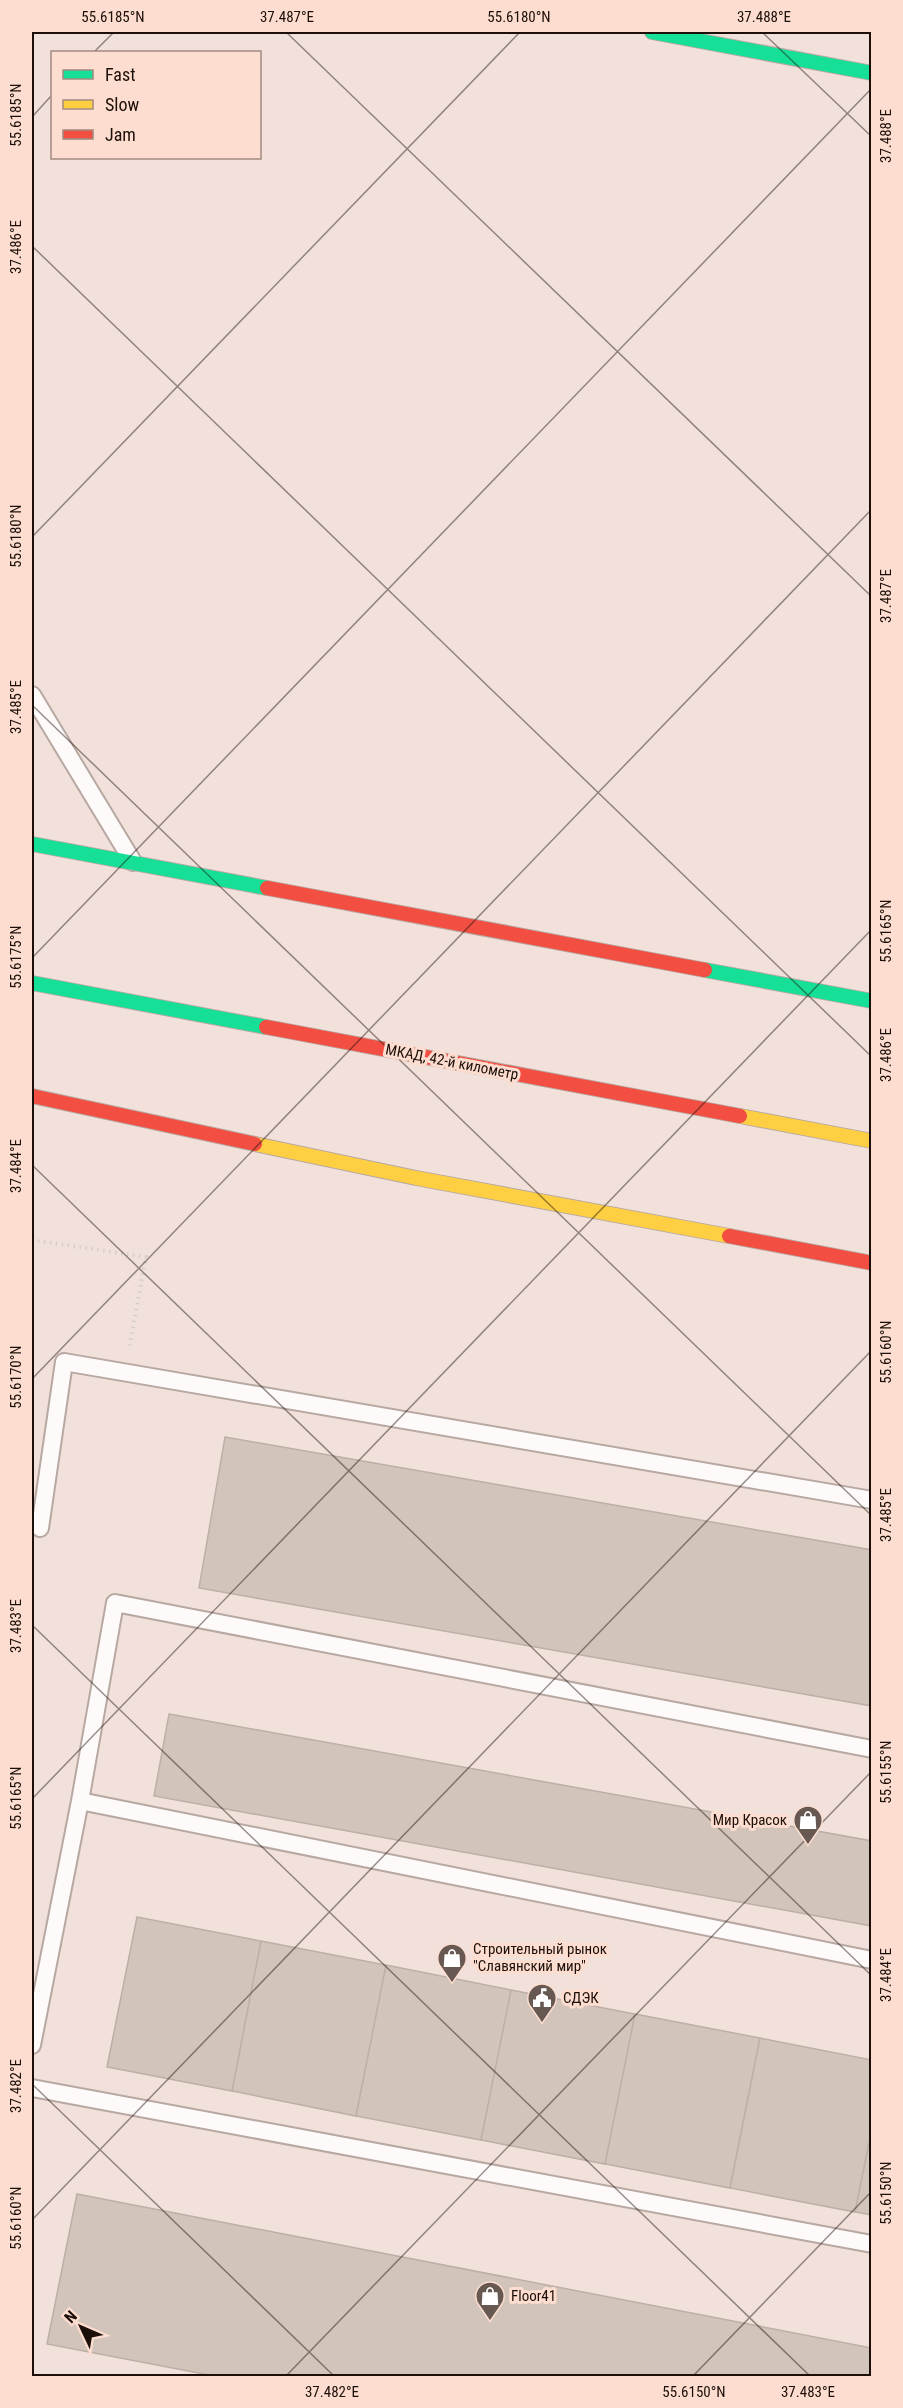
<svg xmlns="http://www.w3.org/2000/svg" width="903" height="2408" font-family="'Roboto Condensed',sans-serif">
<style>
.building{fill:#d2c4ba;stroke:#bcafa6;stroke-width:1.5}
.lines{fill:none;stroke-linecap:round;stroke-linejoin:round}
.lane-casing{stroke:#b7a8a2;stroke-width:20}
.fast-casing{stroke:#b7a8a2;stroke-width:16}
.slow-casing{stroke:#b7a8a2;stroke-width:16}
.jam-casing{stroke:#b7a8a2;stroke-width:16}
.path{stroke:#d4cfcc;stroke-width:4;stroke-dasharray:1.5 4.5;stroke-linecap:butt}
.lane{stroke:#fdfaf9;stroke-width:16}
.fast{stroke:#16e098;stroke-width:14}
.slow{stroke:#ffcf43;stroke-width:14}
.jam{stroke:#f24e42;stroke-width:14}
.ticks{fill:none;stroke:#1c0f09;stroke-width:1.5;stroke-opacity:0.45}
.labels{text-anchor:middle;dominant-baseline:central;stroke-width:6;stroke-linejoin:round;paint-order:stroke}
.street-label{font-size:15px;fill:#1c0f09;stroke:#fcddcf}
.poi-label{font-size:15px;fill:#1c0f09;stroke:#fcddcf;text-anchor:start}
.neatline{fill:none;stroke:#1c0f09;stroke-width:2}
.ticks-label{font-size:15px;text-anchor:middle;fill:#1c0f09}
</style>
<rect width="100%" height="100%" fill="#f2e1da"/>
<!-- building -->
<path class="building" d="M 225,1437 L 872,1550 L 872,1706 L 199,1588 Z
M 169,1714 L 872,1841 L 872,1926 L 154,1796 Z
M 137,1917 L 261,1941 L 232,2091 L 107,2067 Z
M 261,1941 L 386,1965 L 356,2116 L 232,2091 Z
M 386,1965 L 511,1990 L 481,2140 L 356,2116 Z
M 511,1990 L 635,2014 L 605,2164 L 481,2140 Z
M 635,2014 L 760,2038 L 730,2188 L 605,2164 Z
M 760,2038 L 872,2060 L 872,2128 L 855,2212 L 730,2188 Z
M 872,2128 L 872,2215 L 855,2212 Z
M 77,2194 L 872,2348 L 872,2376 L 214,2376 L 47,2344 Z"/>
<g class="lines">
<!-- lane casing -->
<g class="lane-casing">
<path id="lane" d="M 32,695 L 133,862
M 40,1528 L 64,1362 L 872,1500
M 80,1801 L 872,1960
M 32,2045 L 80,1801 L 115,1603 L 872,1749
M 32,2088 L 872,2244"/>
</g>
<!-- fast casing -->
<g class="fast-casing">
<path id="fast" d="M 652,32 L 872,73
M 32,844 L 267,888
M 705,970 L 872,1001
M 32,983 L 266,1027"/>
</g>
<!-- slow casing -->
<g class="slow-casing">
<path id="slow" d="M 740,1116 L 872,1141
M 255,1144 L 416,1178 L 729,1236"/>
</g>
<!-- jam casing -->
<g class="jam-casing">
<path id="jam" d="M 267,888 L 705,970
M 266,1027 L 740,1116
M 32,1096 L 255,1144
M 729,1236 L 872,1263"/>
</g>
<!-- path -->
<path class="path" d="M 32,1240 L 146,1257 L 129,1349"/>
<!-- lane -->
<use href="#lane" class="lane"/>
<!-- fast -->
<use href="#fast" class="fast"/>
<!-- slow -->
<use href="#slow" class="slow"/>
<!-- jam -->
<use href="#jam" class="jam"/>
</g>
<!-- ticks -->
<path class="ticks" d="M 286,32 L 872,597M 762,32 L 872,137M 94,52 L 114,32M 32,117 L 52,95M 32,246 L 872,1057M 32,537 L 520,32M 32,705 L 872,1516M 32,958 L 872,88M 32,1165 L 872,1976M 32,1379 L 872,509M 32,1625 L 810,2376M 32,1799 L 872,929M 32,2084 L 334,2376M 32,2220 L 872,1350M 286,2376 L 872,1771M 693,2376 L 872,2191"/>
<!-- icons -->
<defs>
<g id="shop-pin" transform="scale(1.5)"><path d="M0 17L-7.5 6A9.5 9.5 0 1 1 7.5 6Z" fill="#675852" stroke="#fcddcf"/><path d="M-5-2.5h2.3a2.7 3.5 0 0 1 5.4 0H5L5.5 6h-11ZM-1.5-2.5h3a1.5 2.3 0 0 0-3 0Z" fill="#fff"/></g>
<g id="civic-pin" transform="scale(1.5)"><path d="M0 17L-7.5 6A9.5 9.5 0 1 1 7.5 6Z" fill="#675852" stroke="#fcddcf"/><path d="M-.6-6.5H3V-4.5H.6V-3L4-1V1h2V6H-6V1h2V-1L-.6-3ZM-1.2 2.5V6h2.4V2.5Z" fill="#fff"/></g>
</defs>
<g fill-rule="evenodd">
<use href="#shop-pin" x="808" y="1820"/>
<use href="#shop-pin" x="452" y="1958"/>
<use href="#civic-pin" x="542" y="1998"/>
<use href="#shop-pin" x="490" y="2296"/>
</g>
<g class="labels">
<!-- street labels -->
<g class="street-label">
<text transform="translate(452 1062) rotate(11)">МКАД, 42-й километр</text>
</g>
<!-- poi labels -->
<g class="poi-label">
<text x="787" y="1820" text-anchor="end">Мир Красок</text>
<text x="473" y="1949">Строительный рынок<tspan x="473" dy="17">"Славянский мир"</tspan></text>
<text x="563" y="1998">СДЭК</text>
<text x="511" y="2296">Floor41</text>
</g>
</g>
<!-- border -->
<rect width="903" height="2408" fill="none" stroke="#fcddcf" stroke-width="66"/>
<!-- legend -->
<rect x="51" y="51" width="210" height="108" fill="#fcddcf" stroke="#a28b80" stroke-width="1.5"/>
<rect x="63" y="70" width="30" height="9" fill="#16e098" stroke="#a28b80" stroke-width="1.5"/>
<text x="105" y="81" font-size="18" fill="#1c0f09">Fast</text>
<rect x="63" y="100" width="30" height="9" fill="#ffcf43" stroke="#a28b80" stroke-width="1.5"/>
<text x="105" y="111" font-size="18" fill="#1c0f09">Slow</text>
<rect x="63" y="130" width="30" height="9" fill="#f24e42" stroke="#a28b80" stroke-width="1.5"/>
<text x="105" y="141" font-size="18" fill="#1c0f09">Jam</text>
<!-- north arrow -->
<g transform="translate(81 2327) rotate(314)" stroke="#fcddcf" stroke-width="4.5" paint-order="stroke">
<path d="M0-4.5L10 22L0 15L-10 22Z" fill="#1c0f09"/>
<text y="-9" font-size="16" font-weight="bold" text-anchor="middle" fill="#1c0f09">N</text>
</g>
<rect x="33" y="33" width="837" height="2342" class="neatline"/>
<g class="ticks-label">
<text x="113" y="22">55.6185°N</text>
<text x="287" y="22">37.487°E</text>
<text x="519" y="22">55.6180°N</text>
<text x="764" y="22">37.488°E</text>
<text transform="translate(16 115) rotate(-90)" y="5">55.6185°N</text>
<text transform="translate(886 136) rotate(-90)" y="5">37.488°E</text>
<text transform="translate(16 247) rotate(-90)" y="5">37.486°E</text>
<text transform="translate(16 536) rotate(-90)" y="5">55.6180°N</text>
<text transform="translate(886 596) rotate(-90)" y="5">37.487°E</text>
<text transform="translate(16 707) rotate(-90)" y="5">37.485°E</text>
<text transform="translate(886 931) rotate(-90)" y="5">55.6165°N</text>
<text transform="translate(16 957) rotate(-90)" y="5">55.6175°N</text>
<text transform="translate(886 1055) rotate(-90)" y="5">37.486°E</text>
<text transform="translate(16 1166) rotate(-90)" y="5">37.484°E</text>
<text transform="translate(886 1352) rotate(-90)" y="5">55.6160°N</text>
<text transform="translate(16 1377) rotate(-90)" y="5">55.6170°N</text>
<text transform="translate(886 1515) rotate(-90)" y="5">37.485°E</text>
<text transform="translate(16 1626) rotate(-90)" y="5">37.483°E</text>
<text transform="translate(886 1772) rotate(-90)" y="5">55.6155°N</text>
<text transform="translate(16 1798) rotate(-90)" y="5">55.6165°N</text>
<text transform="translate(886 1975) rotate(-90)" y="5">37.484°E</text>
<text transform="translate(16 2086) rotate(-90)" y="5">37.482°E</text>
<text transform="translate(886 2193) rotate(-90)" y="5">55.6150°N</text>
<text transform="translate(16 2218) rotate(-90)" y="5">55.6160°N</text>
<text x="332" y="2397">37.482°E</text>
<text x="694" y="2397">55.6150°N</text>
<text x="808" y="2397">37.483°E</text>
</g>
</svg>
